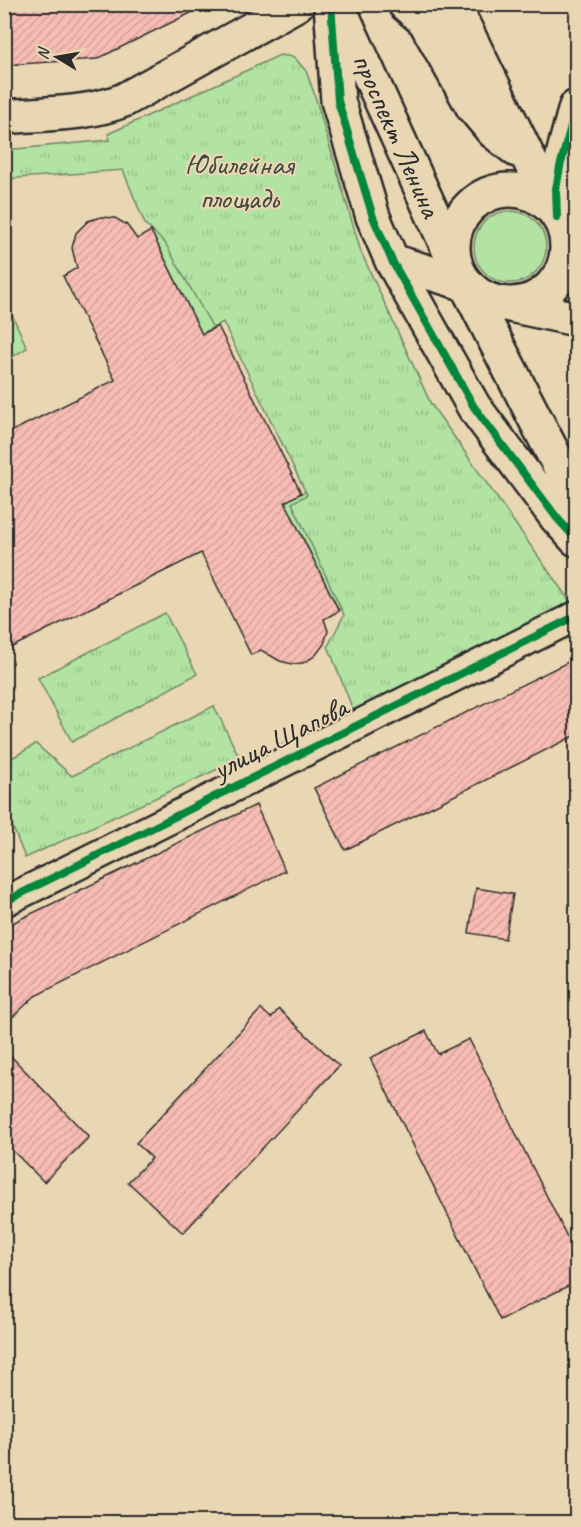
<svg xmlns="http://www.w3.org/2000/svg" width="581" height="1527" font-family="Caveat,sans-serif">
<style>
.grass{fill:#b2e3a3;stroke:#6e8767;stroke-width:1.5}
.park{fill:url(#park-tufts);stroke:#6e8767;stroke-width:1.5}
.building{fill:url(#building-hatch);stroke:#2b2b2b;stroke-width:1.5}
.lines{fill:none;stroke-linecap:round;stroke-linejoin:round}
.street-casing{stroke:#2b2b2b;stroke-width:33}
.secondary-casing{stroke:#2b2b2b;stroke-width:38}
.street{stroke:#e9d6b3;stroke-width:28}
.secondary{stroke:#e9d6b3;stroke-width:33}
.cycleway-casing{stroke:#e9d6b3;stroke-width:11}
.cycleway{stroke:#00873e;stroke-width:8}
.labels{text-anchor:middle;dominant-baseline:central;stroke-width:4.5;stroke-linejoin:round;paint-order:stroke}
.street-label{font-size:30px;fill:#2b2b2b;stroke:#e9d6b3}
.park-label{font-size:30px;fill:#3f473d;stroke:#e9d6b3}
</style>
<defs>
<pattern id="park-tufts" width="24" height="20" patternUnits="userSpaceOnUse" patternTransform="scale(1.5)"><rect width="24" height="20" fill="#b2e3a3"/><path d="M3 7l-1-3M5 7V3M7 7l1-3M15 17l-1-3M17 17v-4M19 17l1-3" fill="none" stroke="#99c38c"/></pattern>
<pattern id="building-hatch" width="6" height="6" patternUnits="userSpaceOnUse" patternTransform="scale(1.5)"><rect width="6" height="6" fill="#f7bcb3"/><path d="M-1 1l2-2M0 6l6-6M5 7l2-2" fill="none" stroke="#d4a29a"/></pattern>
</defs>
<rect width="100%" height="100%" fill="#e9d6b3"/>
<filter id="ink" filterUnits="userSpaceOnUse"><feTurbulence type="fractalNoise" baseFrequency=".0167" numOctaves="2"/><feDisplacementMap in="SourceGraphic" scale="12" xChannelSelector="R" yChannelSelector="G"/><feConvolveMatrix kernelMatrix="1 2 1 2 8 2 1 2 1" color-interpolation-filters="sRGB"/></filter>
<g filter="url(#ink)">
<!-- grass -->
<path class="grass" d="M474 247a36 36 0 1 1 72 0a36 36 0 1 1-72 0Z
M 151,231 L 186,240 L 229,318 L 202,334 Z
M 313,488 L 357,576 L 339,611 L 285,501 Z"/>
<!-- park -->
<path class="park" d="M 280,55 L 294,57 L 306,71 L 314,93 L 361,252 L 431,404 L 571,603 L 355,715 L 328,646 L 344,615 L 292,503 L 307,495 L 223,322 L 213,328 L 165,243 L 145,224 L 123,170 L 5,179 L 5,150 L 110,140 L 108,134 Z
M 6,301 L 27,348 L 5,361 L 4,302 Z
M 165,613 L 197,674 L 72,742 L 38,678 Z
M 214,706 L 240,759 L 25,858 L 5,807 L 5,762 L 36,744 L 72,776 Z"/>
<!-- building -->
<path class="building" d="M 4,4 L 209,4 L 97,59 L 4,65 Z
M 101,217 L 115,218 L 127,225 L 137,239 L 151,231 L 202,334 L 218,326 L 301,493 L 285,502 L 339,611 L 324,619 L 328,631 L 324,644 L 315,656 L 303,663 L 292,664 L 280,661 L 261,650 L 251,655 L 201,553 L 4,651 L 4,435 L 115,380 L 63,276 L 77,268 L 72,248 L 76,233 L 88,221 Z
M 576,658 L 576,735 L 345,850 L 314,788 Z
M 256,805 L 285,871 L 35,996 L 4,1025 L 4,927 Z
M 476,888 L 513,894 L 505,939 L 469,933 Z
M 261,1009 L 271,1018 L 279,1009 L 339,1066 L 183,1233 L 128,1182 L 152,1158 L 136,1143 Z
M 426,1031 L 438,1054 L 469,1039 L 576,1255 L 576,1282 L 500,1320 L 370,1058 Z
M 4,1049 L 89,1137 L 44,1182 L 4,1142 Z"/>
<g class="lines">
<!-- street casing -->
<g class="street-casing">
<path id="street" d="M 4,902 L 576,616"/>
</g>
<!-- secondary casing -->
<g class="secondary-casing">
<path id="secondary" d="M 331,4 L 338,101 L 373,217 L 392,261 L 474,407 L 557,518 L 576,539
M 405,4 L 425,21 L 473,107 L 493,131 L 517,150
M 453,4 L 554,210
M 339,8 L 454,261
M 4,117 C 44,113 87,115 124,100 L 297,4
M453 247a57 57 0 1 1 114 0a57 57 0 1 1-114 0Z
M 557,212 C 556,175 566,143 576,107
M 392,261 L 466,284
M 466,284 L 576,498
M 510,305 L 576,319"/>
</g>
<!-- street -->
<use href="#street" class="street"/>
<!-- secondary -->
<use href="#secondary" class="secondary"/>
<!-- cycleway casing -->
<g class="cycleway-casing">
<path id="cycleway" d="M 331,4 L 338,101 L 373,217 L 392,261 L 474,407 L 557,518 L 576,539
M 557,217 L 556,189 L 560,167 L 576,107
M 4,902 L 576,616"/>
</g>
<!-- cycleway -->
<use href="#cycleway" class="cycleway"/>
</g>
</g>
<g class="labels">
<!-- street labels -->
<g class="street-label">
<text transform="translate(397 135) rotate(66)">проспект Ленина</text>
<text transform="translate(280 738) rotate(-27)">улица Щапова</text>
</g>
<!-- park labels -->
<g class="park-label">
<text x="239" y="164">Юбилейная<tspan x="239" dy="34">площадь</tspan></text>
</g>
</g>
<!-- margin -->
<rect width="581" height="1527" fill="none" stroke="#e9d6b3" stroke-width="24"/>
<rect x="12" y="12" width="557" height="1503" fill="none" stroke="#2b2b2b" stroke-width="2" filter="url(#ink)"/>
<!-- north arrow -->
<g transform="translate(57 57) rotate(281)" stroke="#e9d6b3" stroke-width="4.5" paint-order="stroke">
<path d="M0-4.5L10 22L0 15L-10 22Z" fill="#2b2b2b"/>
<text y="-9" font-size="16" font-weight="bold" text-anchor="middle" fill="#2b2b2b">N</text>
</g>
</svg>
